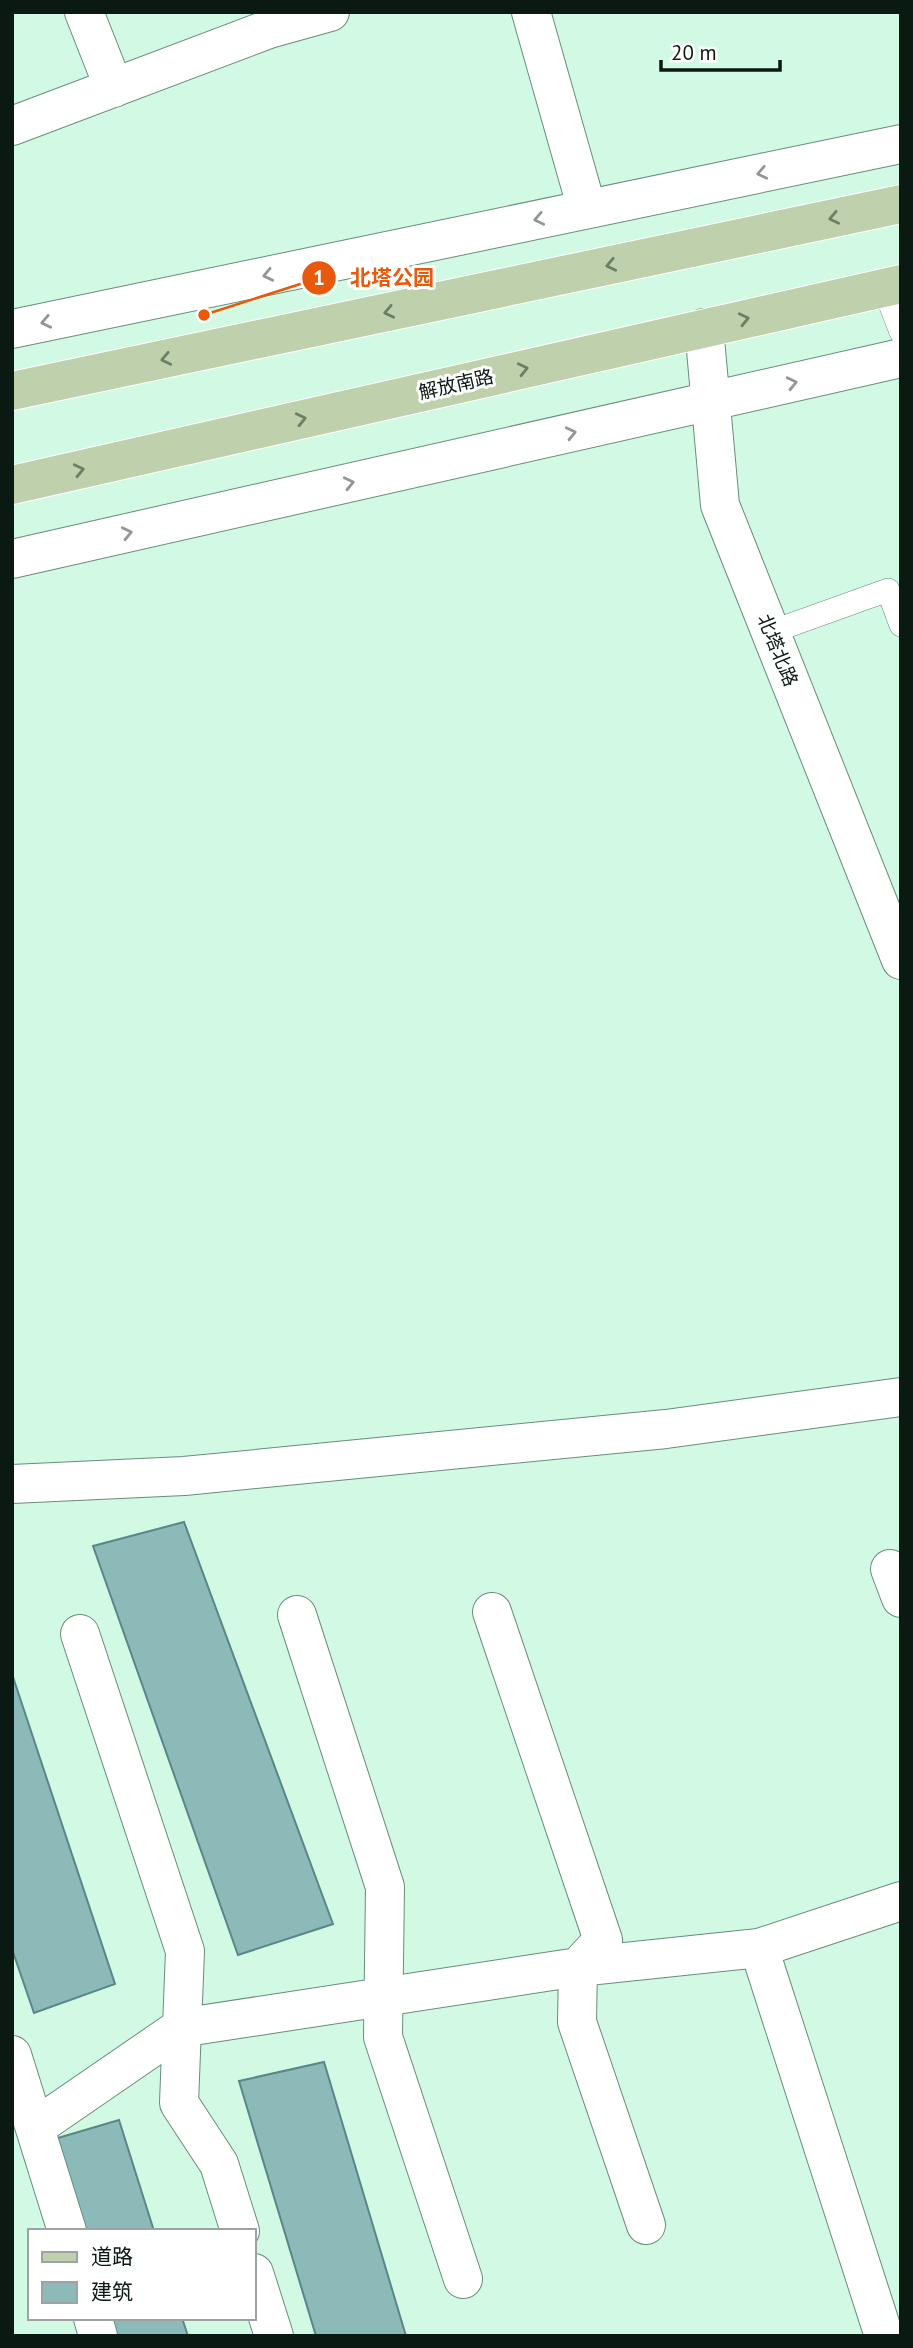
<svg xmlns="http://www.w3.org/2000/svg" width="913" height="2348" font-family="'PT Sans','Noto Sans SC',sans-serif">
<style>
.building{fill:#8cbab9;stroke:#598785;stroke-width:2}
.lines{fill:none;stroke-linecap:round;stroke-linejoin:round}
.lane-casing{stroke:#698d7a;stroke-width:24}
.street-casing{stroke:#698d7a;stroke-width:40}
.primary-casing{stroke:#fff;stroke-width:40}
.lane{stroke:#fff;stroke-width:23}
.street{stroke:#fff;stroke-width:38}
.primary{stroke:#bed1ac;stroke-width:38}
.oneway{stroke:#919894}
.oneway2{stroke:#6d7e66}
.labels{text-anchor:middle;dominant-baseline:central;stroke-width:6;stroke-linejoin:round;paint-order:stroke}
.street-label{font-size:19px;fill:#0a1911;stroke:#fff}
.leader{fill:none;stroke:#e8590c;stroke-width:2.5}
.callout-dot{fill:#e8590c;stroke:#fff;stroke-width:2.5}
.mark-label{font-size:21px;text-anchor:middle;font-weight:bold;fill:#fff}
.callout-label{font-size:21px;text-anchor:middle;font-weight:bold;fill:#e8590c;stroke:#fff;stroke-width:6;stroke-linejoin:round;paint-order:stroke}
</style>
<rect width="100%" height="100%" fill="#d2f9e4"/>
<!-- building -->
<path class="building" d="M 184,1522 L 333,1924 L 238,1955 L 93,1546 Z
M 12,1674 L 115,1984 L 34,2013 L 12,1949 Z
M 324,2062 L 406,2336 L 316,2336 L 239,2081 Z
M 119,2120 L 154,2231 L 69,2231 L 41,2143 Z
M 98,2318 L 182,2318 L 188,2336 L 103,2336 Z"/>
<g class="lines">
<!-- lane casing -->
<g class="lane-casing">
<path id="lane" d="M 884,288 L 901,332
M 771,632 L 888,590 L 901,625"/>
</g>
<!-- street casing -->
<g class="street-casing">
<path id="street" d="M 84,12 L 114,88
M 531,12 L 587,209
M 12,126 L 269,29 L 330,12
M 704,328 L 720,505 L 901,960
M 12,329 L 901,144
M 12,559 L 901,358
M 12,1484 L 184,1476 L 666,1429 L 901,1397
M 890,1569 L 901,1598
M 492,1612 L 603,1940 L 578,1967 L 577,2022 L 646,2225
M 297,1615 L 385,1887 L 383,2037 L 463,2279
M 80,1634 L 185,1951 L 179,2103 L 219,2164 L 240,2231
M 759,1948 L 884,2336
M 12,2055 L 67,2231
M 36,2127 L 180,2028 L 578,1967 L 759,1948 L 901,1901
M 254,2273 L 274,2336
M 93,2318 L 98,2336"/>
</g>
<!-- primary casing -->
<g class="primary-casing">
<path id="primary" d="M 12,391 L 901,204
M 12,485 L 901,284"/>
</g>
<!-- lane -->
<use href="#lane" class="lane"/>
<!-- street -->
<use href="#street" class="street"/>
<!-- primary -->
<use href="#primary" class="primary"/>
</g>
<!-- one-way arrows -->
<defs><path id="oneway-chevron" d="M-2-3.5L2.5 0L-2 3.5" fill="none" stroke-width="1.6" stroke-linecap="round" stroke-linejoin="round" transform="scale(1.75)"/></defs>
<g class="oneway">
<use href="#oneway-chevron" transform="translate(762 173) rotate(168)"/>
<use href="#oneway-chevron" transform="translate(539 219) rotate(168)"/>
<use href="#oneway-chevron" transform="translate(268 275) rotate(168)"/>
<use href="#oneway-chevron" transform="translate(46 322) rotate(168)"/>
<use href="#oneway-chevron" transform="translate(792 383) rotate(-13)"/>
<use href="#oneway-chevron" transform="translate(571 433) rotate(-13)"/>
<use href="#oneway-chevron" transform="translate(349 483) rotate(-13)"/>
<use href="#oneway-chevron" transform="translate(127 533) rotate(-13)"/>
</g>
<g class="oneway2">
<use href="#oneway-chevron" transform="translate(834 218) rotate(168)"/>
<use href="#oneway-chevron" transform="translate(611 265) rotate(168)"/>
<use href="#oneway-chevron" transform="translate(389 312) rotate(168)"/>
<use href="#oneway-chevron" transform="translate(744 319) rotate(-13)"/>
<use href="#oneway-chevron" transform="translate(166 359) rotate(168)"/>
<use href="#oneway-chevron" transform="translate(523 369) rotate(-13)"/>
<use href="#oneway-chevron" transform="translate(301 419) rotate(-13)"/>
<use href="#oneway-chevron" transform="translate(79 470) rotate(-13)"/>
</g>
<g class="labels">
<!-- street labels -->
<g class="street-label">
<text transform="translate(456 384) rotate(-13)">解放南路</text>
<text transform="translate(778 650) rotate(68)">北塔北路</text>
</g>
</g>
<!-- callouts -->
<path class="leader" d="M204 315L319 278"/>
<g class="callout-dot">
<circle cx="204" cy="315" r="7"/>
<circle cx="319" cy="278" r="18"/>
</g>
<g class="mark-label">
<text x="319" y="285">1</text>
</g>
<g class="callout-label">
<text x="392" y="285">北塔公园</text>
</g>
<!-- border -->
<rect width="913" height="2348" fill="none" stroke="#0a1911" stroke-width="28"/>
<!-- legend -->
<rect x="28" y="2229" width="228" height="91" fill="#ffffff" stroke="#9da3a0" stroke-width="2"/>
<rect x="42" y="2252" width="35" height="10" fill="#bed1ac" stroke="#9da3a0" stroke-width="2"/>
<text x="91" y="2264" font-size="21" fill="#0a1911">道路</text>
<rect x="42" y="2282" width="35" height="21" fill="#8cbab9" stroke="#9da3a0" stroke-width="2"/>
<text x="91" y="2299" font-size="21" fill="#0a1911">建筑</text>
<!-- scale -->
<path d="M661 60v10h119v-10" fill="none" stroke="#0a1911" stroke-width="3.5"/>
<text x="671" y="60" font-size="21" fill="#0a1911" stroke="#ffffff" stroke-width="5" paint-order="stroke">20 m</text>
</svg>
